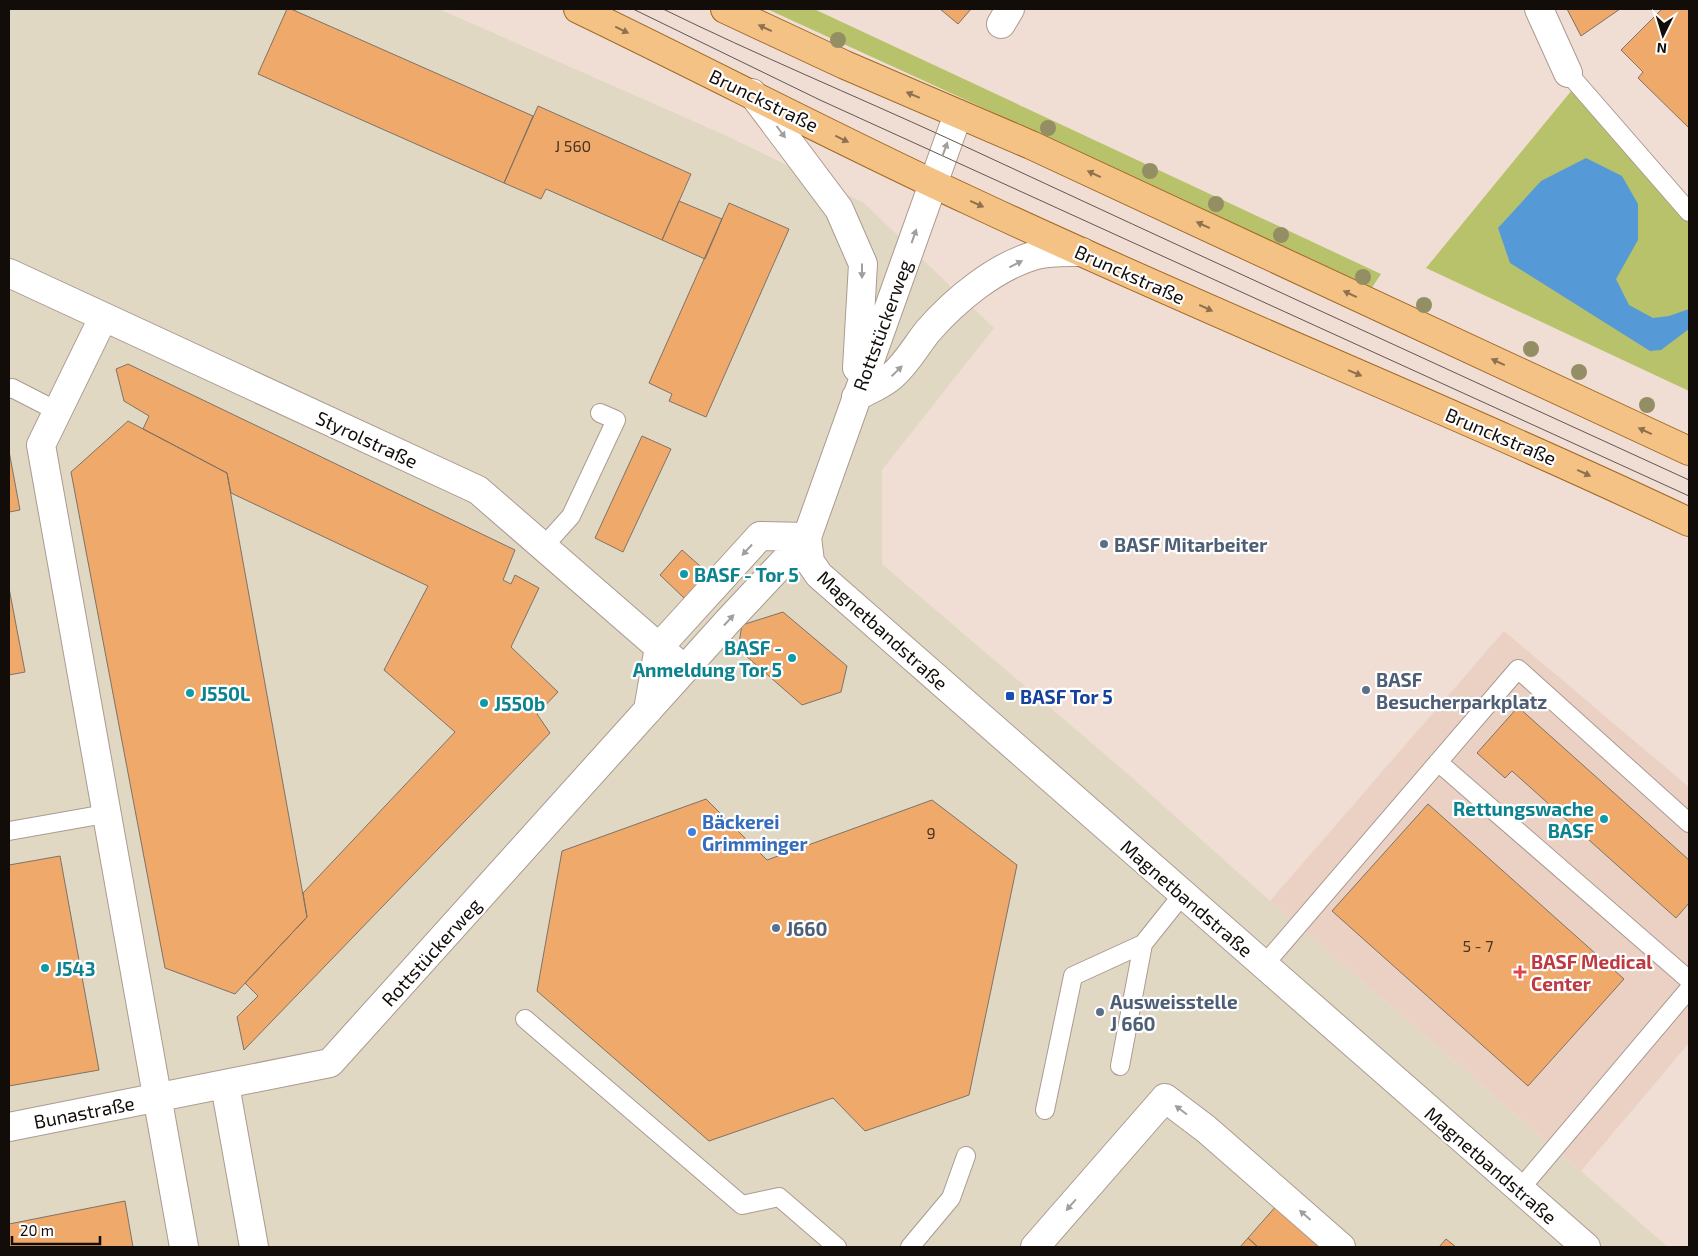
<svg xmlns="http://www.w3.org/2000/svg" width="1698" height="1256" font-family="'Exo 2',sans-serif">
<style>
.industrial{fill:#e0d8c3}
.built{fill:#ead1c3}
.green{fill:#b8c26b}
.water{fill:#559ad6}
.building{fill:#eea96b;stroke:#7f7266}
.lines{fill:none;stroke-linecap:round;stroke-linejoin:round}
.lane-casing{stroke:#ab9a91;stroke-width:20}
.street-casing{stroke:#ab9a91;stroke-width:30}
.primary-casing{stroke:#a16925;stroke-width:30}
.lane{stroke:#fff;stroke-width:18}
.street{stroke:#fff;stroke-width:28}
.primary{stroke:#f5c285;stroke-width:28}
.tram{stroke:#615751;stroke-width:1}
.tree{fill:#948e64}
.oneway{fill:#8f714e}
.oneway2{fill:#a19e9d}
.service-dot{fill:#5c6f8a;stroke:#fff;stroke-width:2}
.culture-dot{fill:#0f9aa8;stroke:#fff;stroke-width:2}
.transit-dot{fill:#1a4fb4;stroke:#fff;stroke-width:2}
.shop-dot{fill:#3f7fe0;stroke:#fff;stroke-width:2}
.health-dot{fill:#e0444e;stroke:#fff;stroke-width:2}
.labels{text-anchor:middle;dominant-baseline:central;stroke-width:4.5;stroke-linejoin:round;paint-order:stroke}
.number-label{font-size:16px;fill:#4a3422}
.street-label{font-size:19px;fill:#130d0a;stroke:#fff}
.service-label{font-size:19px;font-weight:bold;fill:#4e5e75;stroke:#fff;text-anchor:start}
.culture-label{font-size:19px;font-weight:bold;fill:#0d838f;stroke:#fff;text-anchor:start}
.transit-label{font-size:19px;font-weight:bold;fill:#164399;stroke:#fff;text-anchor:start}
.shop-label{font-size:19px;font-weight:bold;fill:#366cbe;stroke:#fff;text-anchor:start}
.health-label{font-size:19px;font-weight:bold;fill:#be3a42;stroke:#fff;text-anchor:start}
</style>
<rect width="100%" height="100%" fill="#f0ded4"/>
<!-- industrial -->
<path class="industrial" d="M 9,9 L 439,9 L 727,136 L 864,203 L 994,328 L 882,470 L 882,564 L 1129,775 L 1270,901 L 1668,1247 L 9,1247 Z"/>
<!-- built -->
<path class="built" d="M 1504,631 L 1689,787 L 1689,1043 L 1581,1171 L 1270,901 Z"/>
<!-- green -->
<path class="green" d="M 767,9 L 814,9 L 1381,274 L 1371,289 L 1187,201 Z
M 1572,90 L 1689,203 L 1689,391 L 1426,268 Z"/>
<!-- water -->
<path class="water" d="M 1586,158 L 1622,176 L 1638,204 L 1638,240 L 1616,279 L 1629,305 L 1653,318 L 1669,316 L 1689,309 L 1689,329 L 1661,350 L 1650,351 L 1510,263 L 1498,228 L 1541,181 Z"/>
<!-- building -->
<path class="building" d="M 287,9 L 291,9 L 533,116 L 504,183 L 258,74 Z
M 940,9 L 971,9 L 958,24 Z
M 1567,9 L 1620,9 L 1581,36 Z
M 1662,9 L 1689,9 L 1689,128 L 1638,78 L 1643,72 L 1621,50 Z
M 538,106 L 691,174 L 662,240 L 546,189 L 541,199 L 504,183 Z
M 679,201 L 722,219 L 705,259 L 662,240 Z
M 729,203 L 789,229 L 706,417 L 669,401 L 672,394 L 649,383 Z
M 128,364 L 515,550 L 503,580 L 511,584 L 515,575 L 539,588 L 511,647 L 558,692 L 537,714 L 550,733 L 244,1050 L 237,1017 L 258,996 L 245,983 L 307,917 L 303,893 L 455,732 L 384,670 L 428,586 L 231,493 L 227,473 L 143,429 L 149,416 L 124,401 L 116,369 Z
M 128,421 L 227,473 L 307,917 L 235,994 L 165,968 L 71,472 Z
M 642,436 L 671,449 L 623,552 L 595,538 Z
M 9,451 L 20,510 L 9,512 Z
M 682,550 L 708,573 L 684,598 L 660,575 Z
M 9,588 L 25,672 L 9,675 Z
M 783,612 L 847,666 L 841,692 L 802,705 L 738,649 L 742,625 Z
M 1518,707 L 1689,860 L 1689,903 L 1676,918 L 1512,771 L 1505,778 L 1477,753 Z
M 706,799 L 767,860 L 932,800 L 1017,865 L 969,1095 L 865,1131 L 833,1098 L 709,1141 L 537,991 L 562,851 Z
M 1428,804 L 1624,979 L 1528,1086 L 1332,911 Z
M 60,856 L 99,1070 L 9,1086 L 9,865 Z
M 125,1201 L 133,1247 L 9,1247 L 9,1224 Z
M 1277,1205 L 1326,1247 L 1258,1247 L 1248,1238 Z
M 1248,1238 L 1258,1247 L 1240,1247 Z
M 1446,1239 L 1456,1247 L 1439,1247 Z"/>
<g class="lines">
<!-- lane casing -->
<g class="lane-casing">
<path id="lane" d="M 1568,73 L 1689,212
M 9,389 L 12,388 L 57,411
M 544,546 L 571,516 L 616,420 L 600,413
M 1438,762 L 1689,980
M 9,831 L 105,814
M 1264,965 L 1518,669 L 1689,823
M 525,1019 L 742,1205 L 779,1197 L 837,1247
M 1120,1066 L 1143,944
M 1045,1110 L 1073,976 L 1143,944 L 1183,894
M 1520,1189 L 1689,989
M 910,1247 L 951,1198 L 966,1156"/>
</g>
<!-- street casing -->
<g class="street-casing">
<path id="street" d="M 1539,9 L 1568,73
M 1001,24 L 1010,9
M 752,93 L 839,209 L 863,264 L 857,368
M 9,273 L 478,490 L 684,669
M 103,318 L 41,445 L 184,1247
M 856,397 C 868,390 882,385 892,376 C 907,363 916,346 928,331 C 955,300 996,266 1036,255 C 1051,251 1067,252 1082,252
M 807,537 L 810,562 L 819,575 L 1586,1247
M 648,710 L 659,647 L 760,536 L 807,537
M 225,1085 L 254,1247
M 9,1127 L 330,1063 L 729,620 L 807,537 L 958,114
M 1035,1247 L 1165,1098 L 1206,1129 L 1341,1247"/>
</g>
<!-- primary casing -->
<g class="primary-casing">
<path id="primary" d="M 578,9 C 709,72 838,140 970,201 C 1208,313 1452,410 1689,522
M 725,9 L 845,65 L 1031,145 L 1689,451"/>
</g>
<!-- lane -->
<use href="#lane" class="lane"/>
<!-- street -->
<use href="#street" class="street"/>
<!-- primary -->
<use href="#primary" class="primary"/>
<!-- tram -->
<path class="tram" d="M 633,9 L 820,100 L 1689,496
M 663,9 C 757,55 853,95 947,138 C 1194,253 1442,367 1689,480"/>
</g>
<!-- trees -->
<g class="tree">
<circle cx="838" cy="40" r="8"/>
<circle cx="1048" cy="128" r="8"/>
<circle cx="1150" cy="171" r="8"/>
<circle cx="1216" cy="204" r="8"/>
<circle cx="1281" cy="235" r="8"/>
<circle cx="1363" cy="277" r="8"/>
<circle cx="1424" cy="305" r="8"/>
<circle cx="1531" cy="349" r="8"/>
<circle cx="1579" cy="372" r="8"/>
<circle cx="1647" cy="405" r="8"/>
</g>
<!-- one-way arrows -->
<defs><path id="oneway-solid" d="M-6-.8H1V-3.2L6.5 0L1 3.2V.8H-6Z" transform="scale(1.25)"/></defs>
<g class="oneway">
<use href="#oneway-solid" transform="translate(765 28) rotate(-155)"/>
<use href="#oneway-solid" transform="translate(622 30) rotate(26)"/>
<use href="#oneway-solid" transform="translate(913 95) rotate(-157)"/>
<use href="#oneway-solid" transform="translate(842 139) rotate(26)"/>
<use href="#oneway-solid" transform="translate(1094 174) rotate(-155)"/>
<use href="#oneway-solid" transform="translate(977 204) rotate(24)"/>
<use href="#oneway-solid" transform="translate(1203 225) rotate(-155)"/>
<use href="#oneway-solid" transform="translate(1350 294) rotate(-155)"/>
<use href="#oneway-solid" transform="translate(1206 308) rotate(25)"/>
<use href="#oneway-solid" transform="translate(1498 362) rotate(-155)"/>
<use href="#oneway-solid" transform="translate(1355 373) rotate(23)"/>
<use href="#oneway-solid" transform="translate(1645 431) rotate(-155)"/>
<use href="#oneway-solid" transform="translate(1584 473) rotate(25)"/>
</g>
<g class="oneway2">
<use href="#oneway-solid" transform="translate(781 132) rotate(53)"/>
<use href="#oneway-solid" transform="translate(945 149) rotate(-70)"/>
<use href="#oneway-solid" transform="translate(914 236) rotate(-71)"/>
<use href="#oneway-solid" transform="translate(1016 264) rotate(-27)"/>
<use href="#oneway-solid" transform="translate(862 271) rotate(90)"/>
<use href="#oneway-solid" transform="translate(897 371) rotate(-44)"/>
<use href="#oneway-solid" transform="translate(747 550) rotate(133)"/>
<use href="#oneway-solid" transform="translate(729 620) rotate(-47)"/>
<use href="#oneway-solid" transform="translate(1181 1110) rotate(-143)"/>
<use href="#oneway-solid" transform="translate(1071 1205) rotate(131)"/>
<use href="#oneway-solid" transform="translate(1305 1215) rotate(-139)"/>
</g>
<!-- markers -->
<g class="service-dot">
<circle cx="1104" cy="544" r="5"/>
<circle cx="1366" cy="690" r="5"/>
<circle cx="776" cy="928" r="5"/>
<circle cx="1100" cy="1012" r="5"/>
</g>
<g class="culture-dot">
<circle cx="684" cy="574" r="5"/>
<circle cx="792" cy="658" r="5"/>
<circle cx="190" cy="693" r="5"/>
<circle cx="484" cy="703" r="5"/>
<circle cx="1604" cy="819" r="5"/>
<circle cx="45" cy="968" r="5"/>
</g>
<rect class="transit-dot" x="1005" y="691" width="10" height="10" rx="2.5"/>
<circle class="shop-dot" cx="692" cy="832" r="5"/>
<path class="health-dot" d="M1517.5 964.5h5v5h5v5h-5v5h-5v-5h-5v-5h5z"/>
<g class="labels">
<!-- number labels -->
<g class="number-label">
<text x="573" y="145">J 560</text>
<text x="931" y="832">9</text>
<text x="1478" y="945">5 - 7</text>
</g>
<!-- street labels -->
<g class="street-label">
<text transform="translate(764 100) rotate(26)">Brunckstraße</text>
<text transform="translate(1130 274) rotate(24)">Brunckstraße</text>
<text transform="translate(882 325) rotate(-70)">Rottstückerweg</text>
<text transform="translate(1501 436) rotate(23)">Brunckstraße</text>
<text transform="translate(367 439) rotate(25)">Styrolstraße</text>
<text transform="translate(883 630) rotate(42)">Magnetbandstraße</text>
<text transform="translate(1187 898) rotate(41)">Magnetbandstraße</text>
<text transform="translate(431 952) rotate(-48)">Rottstückerweg</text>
<text transform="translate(84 1112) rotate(-11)">Bunastraße</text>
<text transform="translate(1491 1165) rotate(41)">Magnetbandstraße</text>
</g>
<!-- service labels -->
<g class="service-label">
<text x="1114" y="544">BASF Mitarbeiter</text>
<text x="1376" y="679">BASF<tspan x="1376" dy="22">Besucherparkplatz</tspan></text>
<text x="786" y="928">J660</text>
<text x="1110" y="1001">Ausweisstelle<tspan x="1110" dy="22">J 660</tspan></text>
</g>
<!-- culture labels -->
<g class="culture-label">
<text x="694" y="574">BASF - Tor 5</text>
<text x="782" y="647" text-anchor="end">BASF -<tspan x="782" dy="22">Anmeldung Tor 5</tspan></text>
<text x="200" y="693">J550L</text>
<text x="494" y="703">J550b</text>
<text x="1594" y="808" text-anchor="end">Rettungswache<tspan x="1594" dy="22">BASF</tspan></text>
<text x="55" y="968">J543</text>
</g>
<!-- transit labels -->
<g class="transit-label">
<text x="1020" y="696">BASF Tor 5</text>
</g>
<!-- shop labels -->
<g class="shop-label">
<text x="702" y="821">Bäckerei<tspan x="702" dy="22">Grimminger</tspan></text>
</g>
<!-- health labels -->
<g class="health-label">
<text x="1531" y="961">BASF Medical<tspan x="1531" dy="22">Center</tspan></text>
</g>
</g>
<!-- border -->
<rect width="1698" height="1256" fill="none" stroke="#130d0a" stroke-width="20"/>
<!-- north arrow -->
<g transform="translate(1663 35) rotate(185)" stroke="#ffffff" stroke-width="4" paint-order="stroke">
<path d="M0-4L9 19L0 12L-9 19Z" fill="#130d0a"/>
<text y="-8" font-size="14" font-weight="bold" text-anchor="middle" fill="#130d0a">N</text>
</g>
<!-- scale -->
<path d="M12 1236v8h88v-8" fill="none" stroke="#130d0a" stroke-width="2.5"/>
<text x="20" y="1236" font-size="15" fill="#130d0a" stroke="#ffffff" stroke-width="4" paint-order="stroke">20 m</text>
</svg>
